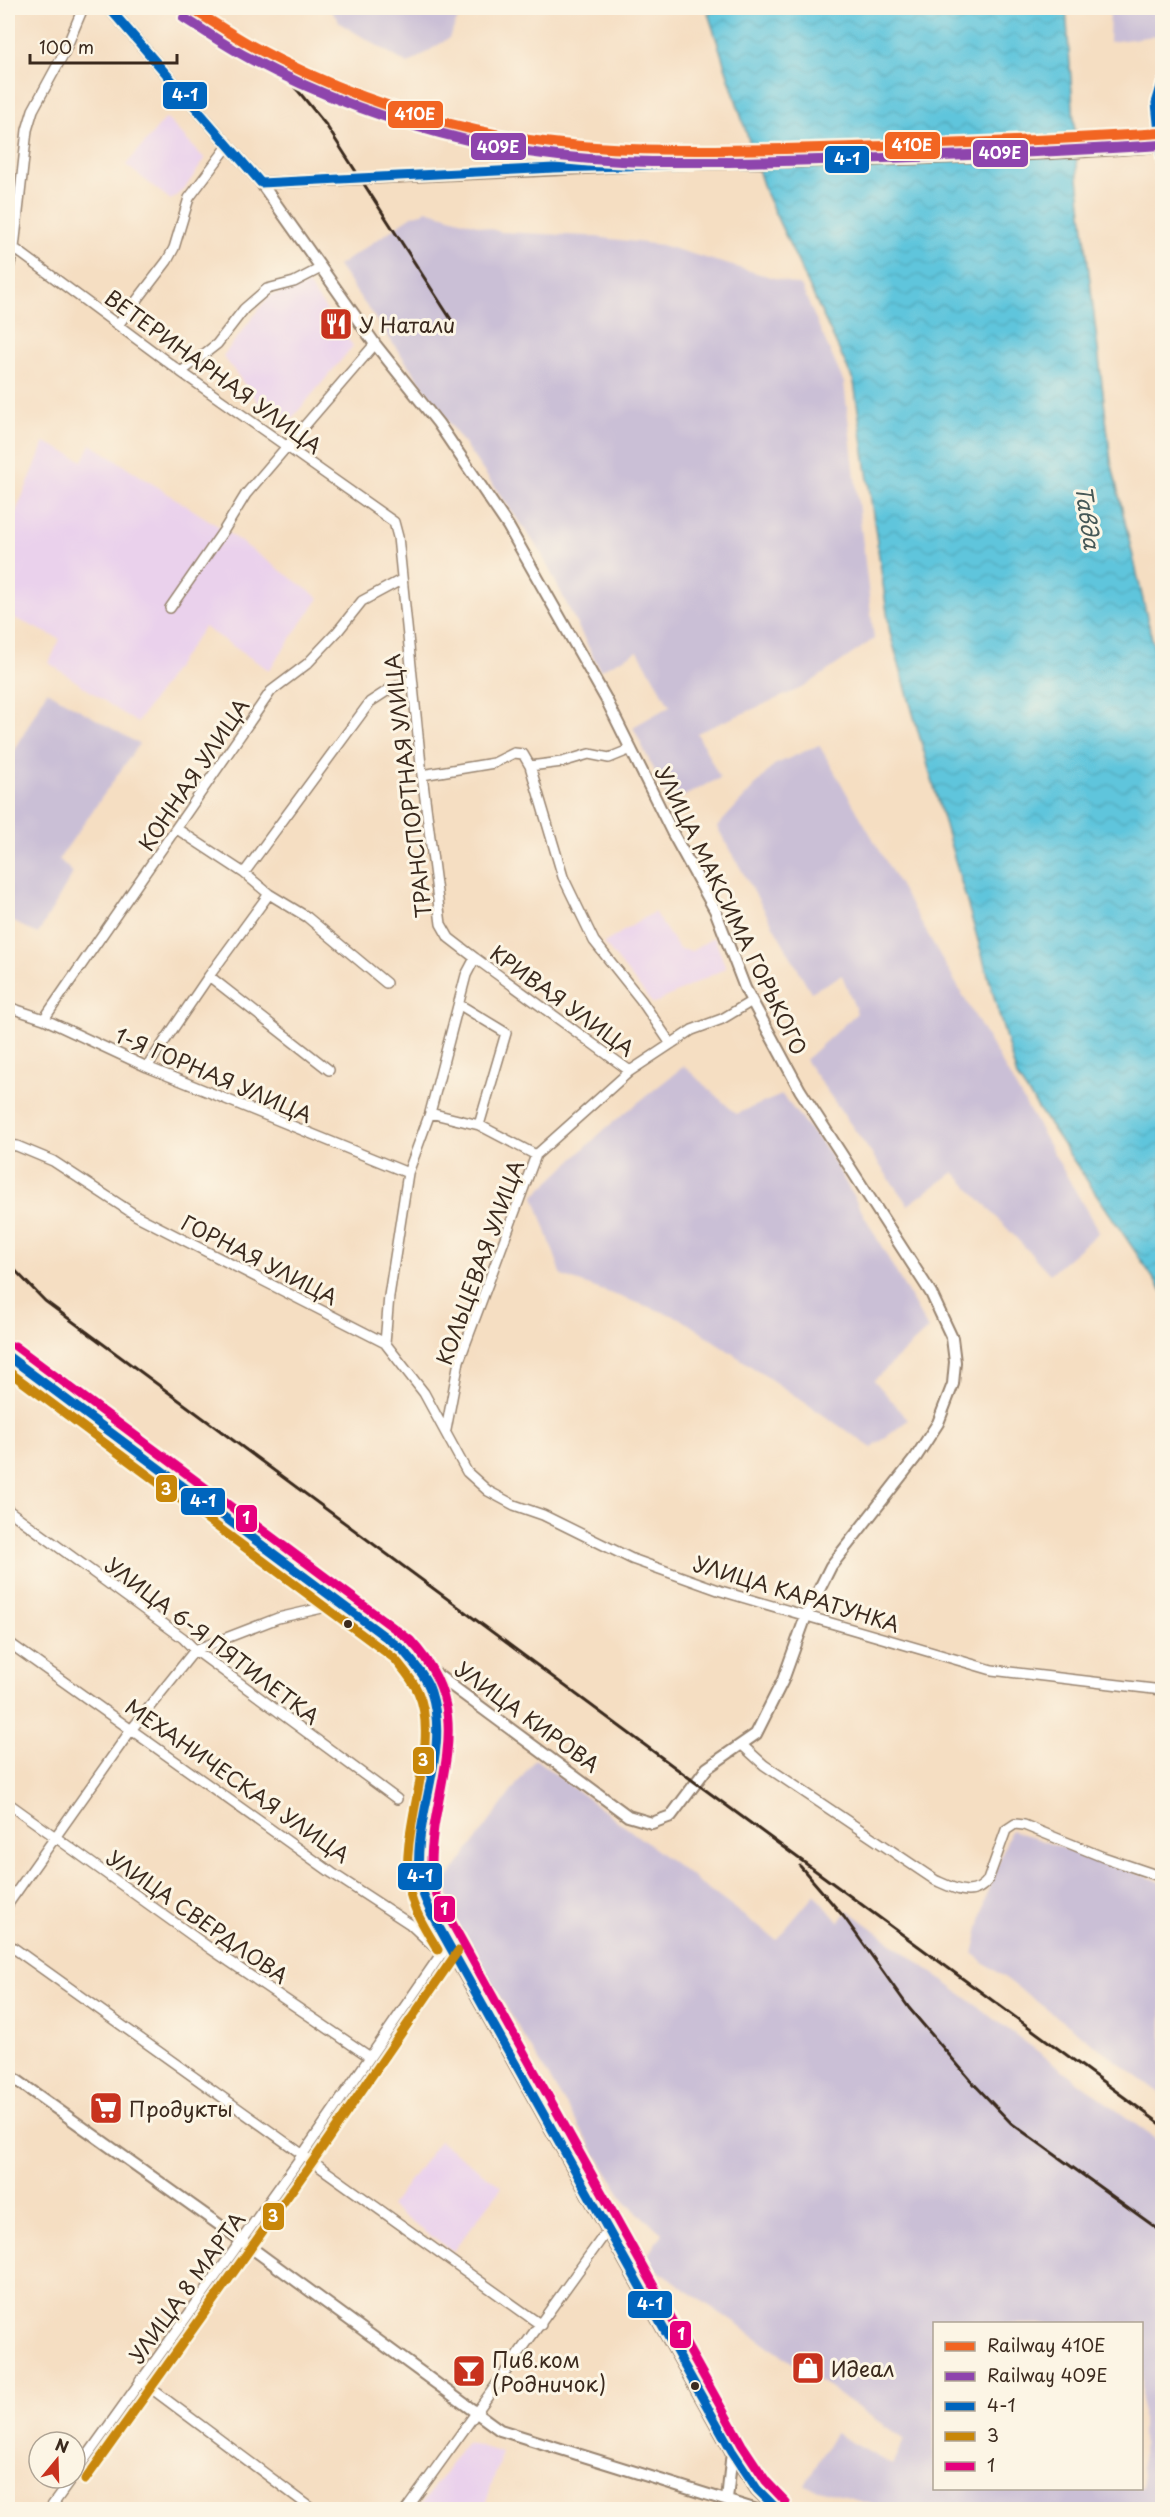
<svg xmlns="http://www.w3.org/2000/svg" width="1170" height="2517" font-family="'Playpen Sans',sans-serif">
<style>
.built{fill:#ead1ec}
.industrial{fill:#cabfd6;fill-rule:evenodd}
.water{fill:url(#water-waves);stroke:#4d787d;stroke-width:1.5}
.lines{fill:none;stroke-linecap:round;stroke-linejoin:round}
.minor-casing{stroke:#988470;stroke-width:12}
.tertiary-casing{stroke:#988470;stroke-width:14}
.primary-casing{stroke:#988470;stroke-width:16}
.minor{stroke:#fff;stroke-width:9}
.tertiary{stroke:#fff;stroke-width:10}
.primary{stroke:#fff;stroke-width:14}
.rail{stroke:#3b2a1e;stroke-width:3}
.tertiary-bridge-casing{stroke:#988470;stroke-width:14;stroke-linecap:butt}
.tertiary-bridge{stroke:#fff;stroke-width:10}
.bus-1-casing{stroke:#fcf5e5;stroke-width:14}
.bus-2-casing{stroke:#fcf5e5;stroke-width:14}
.bus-3-casing{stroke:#fcf5e5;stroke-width:14}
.bus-1{stroke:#0065bd;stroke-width:9}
.bus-2{stroke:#c88708;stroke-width:9}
.bus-3{stroke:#e5007d;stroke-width:9}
.rail-1-casing{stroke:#fcf5e5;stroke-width:15}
.rail-2-casing{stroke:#fcf5e5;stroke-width:15}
.rail-1{stroke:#f26522;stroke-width:10}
.rail-2{stroke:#8e44ad;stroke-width:10}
.bus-dot{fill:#3b2a1e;stroke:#fcf5e5;stroke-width:2}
.labels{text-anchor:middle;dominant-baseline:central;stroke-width:6;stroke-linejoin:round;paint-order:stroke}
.poi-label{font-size:21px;fill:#3b2a1e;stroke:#fcf5e5;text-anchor:start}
.street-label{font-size:21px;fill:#3b2a1e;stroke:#fcf5e5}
.water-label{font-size:22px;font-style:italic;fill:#465857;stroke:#fcf5e5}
.line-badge{stroke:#fcf5e5;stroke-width:2}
.badge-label{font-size:16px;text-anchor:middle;font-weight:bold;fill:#fff}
</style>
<defs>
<pattern id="water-waves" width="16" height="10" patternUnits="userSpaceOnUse" patternTransform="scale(1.5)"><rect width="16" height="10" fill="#5fc5dc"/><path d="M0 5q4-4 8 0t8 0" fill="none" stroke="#53a9bc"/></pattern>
</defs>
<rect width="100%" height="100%" fill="#fcf5e5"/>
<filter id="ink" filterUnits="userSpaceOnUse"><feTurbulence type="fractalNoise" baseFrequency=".0167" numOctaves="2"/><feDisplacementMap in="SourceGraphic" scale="12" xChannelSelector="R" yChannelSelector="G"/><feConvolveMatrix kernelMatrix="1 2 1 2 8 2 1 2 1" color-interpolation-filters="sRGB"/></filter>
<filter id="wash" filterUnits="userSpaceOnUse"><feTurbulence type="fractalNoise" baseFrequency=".008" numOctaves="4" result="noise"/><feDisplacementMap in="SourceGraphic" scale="24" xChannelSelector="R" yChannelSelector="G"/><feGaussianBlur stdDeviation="1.35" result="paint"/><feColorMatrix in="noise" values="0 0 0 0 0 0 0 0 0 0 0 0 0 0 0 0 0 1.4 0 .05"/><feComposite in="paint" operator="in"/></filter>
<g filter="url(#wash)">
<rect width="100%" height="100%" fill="#f5dec2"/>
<!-- built -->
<path class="built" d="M 166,118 L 205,159 L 185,188 L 171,200 L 126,165 Z
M 308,285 L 353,346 L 288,423 L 261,406 L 223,356 L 269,296 Z
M 45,442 L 83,461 L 91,444 L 224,530 L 319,598 L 269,670 L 204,627 L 137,723 L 49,663 L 60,639 L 8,615 L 8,531 Z
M 654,912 L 679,949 L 692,951 L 714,937 L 726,968 L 653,1004 L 604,943 Z
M 439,2141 L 502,2187 L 453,2251 L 390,2207 Z
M 466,2442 L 502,2453 L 484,2509 L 418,2509 Z"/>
<!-- industrial -->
<path class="industrial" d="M 329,8 L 463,8 L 449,38 L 408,64 L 341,24 Z
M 1110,8 L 1162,8 L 1162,35 L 1109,42 Z
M 426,210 L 501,232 L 587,236 L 661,245 L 801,286 L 844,383 L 874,639 L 804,687 L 697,733 L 720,778 L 670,803 L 633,727 L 670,706 L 638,651 L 600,670 L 540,551 L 338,266 L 414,215 L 423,213 Z
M 47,691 L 139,744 L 59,859 L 73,873 L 38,934 L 8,919 L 8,750 L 14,752 Z
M 819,745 L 1099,1232 L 1050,1274 L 954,1172 L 908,1205 L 805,1060 L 857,1013 L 842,975 L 811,992 L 717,827 L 774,765 Z
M 684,1066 L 736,1114 L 782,1095 L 829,1153 L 928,1329 L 874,1380 L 908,1420 L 872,1448 L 680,1318 L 562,1276 L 534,1196 L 606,1128 Z
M 535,1759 L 776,1940 L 815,1894 L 839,1923 L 848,1910 L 1162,2144 L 1162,2509 L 888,2509 L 805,2485 L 835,2433 L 892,2465 L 904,2439 L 644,2261 L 662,2233 L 626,2203 L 457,1927 L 445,1883 ZM 934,2324 L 1142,2324 L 1142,2488 L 934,2488 Z
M 1011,1830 L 1162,1882 L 1162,2095 L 973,1954 L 988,1890 Z"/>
<!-- water -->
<path class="water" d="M 729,8 L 1066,8 L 1078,178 L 1111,461 L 1162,682 L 1162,1291 L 1017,1077 L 890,633 L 854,382 L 766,194 L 708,13 Z"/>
</g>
<g filter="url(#ink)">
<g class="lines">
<!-- minor casing -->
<g class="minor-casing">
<path id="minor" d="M 1162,83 L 1156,103 L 1162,162
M 14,248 L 181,372 L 394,522 L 398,537 L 422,775 L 441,924 L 449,938 L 475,958 L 466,975 L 430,1113 L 408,1173 L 389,1296 L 385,1343
M 8,271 L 14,248 L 27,130 L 33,110 L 64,53 L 83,8
M 118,325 L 167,261 L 174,248 L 189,198 L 228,146
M 181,372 L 217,344 L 244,309 L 267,289 L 294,282 L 321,268
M 170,608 L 224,530 L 246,494 L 375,344
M 530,766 L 563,877 L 594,941 L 641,1000 L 671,1044
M 422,775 L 494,763 L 514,753 L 523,754 L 530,766 L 562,762 L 589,754 L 609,758 L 631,749
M 177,829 L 244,873 L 269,894 L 307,917 L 386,983
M 244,873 L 370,702 L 390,689 L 412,680
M 475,958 L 630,1071
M 209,976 L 329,1070
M 460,1005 L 506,1033 L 479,1125
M 8,1007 L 44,1019 L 147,1067 L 408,1173
M 44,1019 L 271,691 L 307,664 L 338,631 L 362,601 L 401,580
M 147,1067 L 209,976 L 269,894
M 430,1113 L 479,1125 L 536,1155
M 8,1145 L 17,1146 L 53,1161 L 137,1216 L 385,1343 L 424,1393 L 467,1472 L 488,1491 L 514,1505 L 543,1515 L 632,1559 L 721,1591 L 992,1670 L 1162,1690
M 446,1430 L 459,1361 L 536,1155 L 630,1071 L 692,1030 L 722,1019 L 752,1001
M 8,1510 L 183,1638 L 195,1650 L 397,1799
M 8,1642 L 332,1873 L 410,1924 L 442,1954
M 742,1745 L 764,1765 L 935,1880 C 953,1888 973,1900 988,1880 L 1006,1830 L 1015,1824 L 1024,1825 L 1103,1857 L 1162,1877
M 8,1803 L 211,1949 L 370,2057
M 8,1904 L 131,1730 L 195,1650 L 278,1618 L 322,1608 L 333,1599
M 8,1944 L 541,2325
M 140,2380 L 314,2510
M 75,2473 L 303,2154 L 448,1944
M 8,2508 L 10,2510
M 49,2510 L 72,2478
M 406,2510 L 607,2231"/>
</g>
<!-- tertiary casing -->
<g class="tertiary-casing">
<path id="tertiary" d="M 109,8 L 261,183 L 375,344 L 438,423 L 508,526 L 606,699 L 672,832 L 715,910 L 745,988 L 800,1090 L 931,1293 L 952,1338 L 955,1362 L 953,1384 L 938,1423 L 916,1457 L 831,1566 L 806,1616 L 783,1680 L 756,1734 L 707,1768 L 671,1816 L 652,1823 L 628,1816 L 413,1657
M 261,183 L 650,165 L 732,163
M 8,2074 L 242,2241 L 500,2430 L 757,2510
M 727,2500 L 732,2451"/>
</g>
<!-- primary casing -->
<g class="primary-casing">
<path id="primary" d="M 8,1356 L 403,1650 C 413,1663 425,1676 431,1691 C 452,1750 408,1828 421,1887 C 423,1896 428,1905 431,1913 L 732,2451 L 757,2489 L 778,2510"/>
</g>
<!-- minor -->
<use href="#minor" class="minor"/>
<!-- tertiary -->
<use href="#tertiary" class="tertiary"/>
<!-- primary -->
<use href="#primary" class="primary"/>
<!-- rail -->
<path class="rail" d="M 175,8 L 280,73 L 299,92 L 326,125 L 454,324
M 8,75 C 15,121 12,167 8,213
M 8,1263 L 45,1301 L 696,1783 L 1162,2125
M 800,1866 L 844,1917 L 909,2008 L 974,2084 L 1011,2123 L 1162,2232"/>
<!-- tertiary-bridge casing -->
<g class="tertiary-bridge-casing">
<path id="tertiary-bridge" d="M 732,163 C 875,160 1019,157 1162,146"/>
</g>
<!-- tertiary-bridge -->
<use href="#tertiary-bridge" class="tertiary-bridge"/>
<!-- bus-1 casing -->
<g class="bus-1-casing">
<path id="bus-1" d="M 109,8 L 261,183
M 1162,83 L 1156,103 L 1162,162
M 261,183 L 554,168 L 970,156 L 1162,146
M 8,1356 L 403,1650 C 413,1663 426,1676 431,1692 C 452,1757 408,1822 421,1887 C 423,1896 428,1905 431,1913 L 732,2451 L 757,2489 L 778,2510"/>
</g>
<!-- bus-2 casing -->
<g class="bus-2-casing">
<path id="bus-2" d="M 8,1371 L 395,1659 C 403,1669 413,1680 418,1692 C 442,1745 399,1827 409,1888 C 413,1910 426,1930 438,1950
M 85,2480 L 313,2161 L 458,1951"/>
</g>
<!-- bus-3 casing -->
<g class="bus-3-casing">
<path id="bus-3" d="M 15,1346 L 410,1640 C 468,1702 446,1754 434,1827 C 431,1850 428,1874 437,1896 L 742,2445 L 766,2481 L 786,2502"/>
</g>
<!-- bus-1 -->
<use href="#bus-1" class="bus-1"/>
<!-- bus-2 -->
<use href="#bus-2" class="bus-2"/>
<!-- bus-3 -->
<use href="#bus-3" class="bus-3"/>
<!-- rail-1 casing -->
<g class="rail-1-casing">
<path id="rail-1" d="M 190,8 C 212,21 232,35 254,47 C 323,84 399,113 475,130 C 577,153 682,151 785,149 C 911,146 1037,141 1162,133"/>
</g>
<!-- rail-2 casing -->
<g class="rail-2-casing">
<path id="rail-2" d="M 184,18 C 205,31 226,46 249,58 C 318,95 394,123 471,141 C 573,166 679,163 783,161 C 910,158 1036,153 1162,145"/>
</g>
<!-- rail-1 -->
<use href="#rail-1" class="rail-1"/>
<!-- rail-2 -->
<use href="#rail-2" class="rail-2"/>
</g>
</g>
<!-- icons -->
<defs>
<g id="restaurant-square" transform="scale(1.725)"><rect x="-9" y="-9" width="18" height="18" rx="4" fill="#c8321e" stroke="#fcf5e5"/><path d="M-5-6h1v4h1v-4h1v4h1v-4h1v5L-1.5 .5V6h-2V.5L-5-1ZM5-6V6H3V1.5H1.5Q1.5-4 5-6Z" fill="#fff"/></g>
<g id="supermarket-square" transform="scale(1.725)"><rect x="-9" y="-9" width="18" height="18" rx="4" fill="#c8321e" stroke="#fcf5e5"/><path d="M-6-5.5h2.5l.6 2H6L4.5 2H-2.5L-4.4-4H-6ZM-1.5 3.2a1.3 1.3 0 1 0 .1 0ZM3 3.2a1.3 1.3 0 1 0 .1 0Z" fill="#fff"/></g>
<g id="shop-square" transform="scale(1.725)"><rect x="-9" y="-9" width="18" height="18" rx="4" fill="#c8321e" stroke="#fcf5e5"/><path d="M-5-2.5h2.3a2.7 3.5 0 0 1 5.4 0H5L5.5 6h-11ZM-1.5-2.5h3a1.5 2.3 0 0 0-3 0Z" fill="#fff"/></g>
<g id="bar-square" transform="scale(1.725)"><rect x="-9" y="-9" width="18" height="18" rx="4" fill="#c8321e" stroke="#fcf5e5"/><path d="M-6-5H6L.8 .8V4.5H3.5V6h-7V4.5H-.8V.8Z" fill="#fff"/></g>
</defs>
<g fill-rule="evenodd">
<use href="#restaurant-square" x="336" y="324"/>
<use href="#supermarket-square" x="106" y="2108"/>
<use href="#shop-square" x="808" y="2368"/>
<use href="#bar-square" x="469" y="2371"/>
</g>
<!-- markers -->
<g class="bus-dot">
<circle cx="348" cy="1624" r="5"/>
<circle cx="695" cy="2386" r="5"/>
</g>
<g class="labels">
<!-- poi labels -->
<g class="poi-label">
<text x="359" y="324">У Натали</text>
<text x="129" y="2108">Продукты</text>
<text x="492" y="2359">Пив.ком<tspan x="492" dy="24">(Родничок)</tspan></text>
<text x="831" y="2368">Идеал</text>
</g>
<!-- street labels -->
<g class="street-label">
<text transform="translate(214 371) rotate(36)">ВЕТЕРИНАРНАЯ УЛИЦА</text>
<text transform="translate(193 774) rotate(-56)">КОННАЯ УЛИЦА</text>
<text transform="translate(407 786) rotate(-97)">ТРАНСПОРТНАЯ УЛИЦА</text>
<text transform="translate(732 910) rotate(64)">УЛИЦА МАКСИМА ГОРЬКОГО</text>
<text transform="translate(563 1000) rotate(36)">КРИВАЯ УЛИЦА</text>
<text transform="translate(214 1074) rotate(23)">1-Я ГОРНАЯ УЛИЦА</text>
<text transform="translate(260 1259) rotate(27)">ГОРНАЯ УЛИЦА</text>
<text transform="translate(479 1262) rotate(-70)">КОЛЬЦЕВАЯ УЛИЦА</text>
<text transform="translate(797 1593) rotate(17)">УЛИЦА КАРАТУНКА</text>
<text transform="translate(213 1640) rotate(37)">УЛИЦА 6-Я ПЯТИЛЕТКА</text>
<text transform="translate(528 1716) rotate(36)">УЛИЦА КИРОВА</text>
<text transform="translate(238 1780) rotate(35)">МЕХАНИЧЕСКАЯ УЛИЦА</text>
<text transform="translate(198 1916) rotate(35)">УЛИЦА СВЕРДЛОВА</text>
<text transform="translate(186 2287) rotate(-54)">УЛИЦА 8 МАРТА</text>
</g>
<!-- water labels -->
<g class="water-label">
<text transform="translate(1089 517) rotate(82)">Тавда</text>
</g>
</g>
<g class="line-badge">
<rect x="162" y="81" width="46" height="29" rx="6" fill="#0065bd"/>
<rect x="387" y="100" width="57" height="29" rx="6" fill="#f26522"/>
<rect x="884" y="131" width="57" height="29" rx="6" fill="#f26522"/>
<rect x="470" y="132" width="57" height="29" rx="6" fill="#8e44ad"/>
<rect x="972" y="139" width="57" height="29" rx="6" fill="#8e44ad"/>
<rect x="824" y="145" width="46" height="29" rx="6" fill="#0065bd"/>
<rect x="155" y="1474" width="23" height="29" rx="6" fill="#c88708"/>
<rect x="180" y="1487" width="46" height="29" rx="6" fill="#0065bd"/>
<rect x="235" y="1504" width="23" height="29" rx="6" fill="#e5007d"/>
<rect x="412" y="1746" width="23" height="29" rx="6" fill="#c88708"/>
<rect x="397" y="1862" width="46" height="29" rx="6" fill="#0065bd"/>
<rect x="433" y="1895" width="23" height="28" rx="6" fill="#e5007d"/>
<rect x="262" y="2202" width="23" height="29" rx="6" fill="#c88708"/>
<rect x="627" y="2290" width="46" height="29" rx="6" fill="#0065bd"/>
<rect x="669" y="2320" width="23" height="29" rx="6" fill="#e5007d"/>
</g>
<g class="badge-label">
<text x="185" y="101">4-1</text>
<text x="415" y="120">410E</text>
<text x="912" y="151">410E</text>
<text x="498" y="153">409E</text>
<text x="1000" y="159">409E</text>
<text x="847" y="165">4-1</text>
<text x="166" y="1495">3</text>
<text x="203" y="1507">4-1</text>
<text x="246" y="1524">1</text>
<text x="423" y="1766">3</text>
<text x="420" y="1882">4-1</text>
<text x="444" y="1915">1</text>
<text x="273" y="2222">3</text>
<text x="650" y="2310">4-1</text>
<text x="681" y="2340">1</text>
</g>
<!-- margin -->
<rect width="1170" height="2517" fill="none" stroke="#fcf5e5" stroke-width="30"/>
<!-- legend -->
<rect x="933" y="2322" width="210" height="168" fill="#fcf5e5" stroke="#afa495" stroke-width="1.5"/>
<rect x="945" y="2342" width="30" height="9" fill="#f26522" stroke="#afa495" stroke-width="1.5"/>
<text x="987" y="2352" font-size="18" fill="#3b2a1e">Railway 410E</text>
<rect x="945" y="2372" width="30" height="9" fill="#8e44ad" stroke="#afa495" stroke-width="1.5"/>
<text x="987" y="2382" font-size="18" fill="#3b2a1e">Railway 409E</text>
<rect x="945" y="2402" width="30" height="9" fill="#0065bd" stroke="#afa495" stroke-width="1.5"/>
<text x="987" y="2412" font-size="18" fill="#3b2a1e">4-1</text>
<rect x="945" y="2432" width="30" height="9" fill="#c88708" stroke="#afa495" stroke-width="1.5"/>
<text x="987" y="2442" font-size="18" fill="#3b2a1e">3</text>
<rect x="945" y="2462" width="30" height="9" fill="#e5007d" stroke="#afa495" stroke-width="1.5"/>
<text x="987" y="2472" font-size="18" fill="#3b2a1e">1</text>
<!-- north arrow -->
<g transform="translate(57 2460) rotate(19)"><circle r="28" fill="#fcf5e5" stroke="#afa495" stroke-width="1.5"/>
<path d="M0-4.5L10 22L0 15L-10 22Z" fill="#c8321e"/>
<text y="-9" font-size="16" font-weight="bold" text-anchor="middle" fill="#3b2a1e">N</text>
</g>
<!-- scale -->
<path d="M30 54v9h147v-9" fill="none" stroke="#3b2a1e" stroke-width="3"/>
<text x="39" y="54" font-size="18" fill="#3b2a1e" stroke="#fcf5e5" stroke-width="4.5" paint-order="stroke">100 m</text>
</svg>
